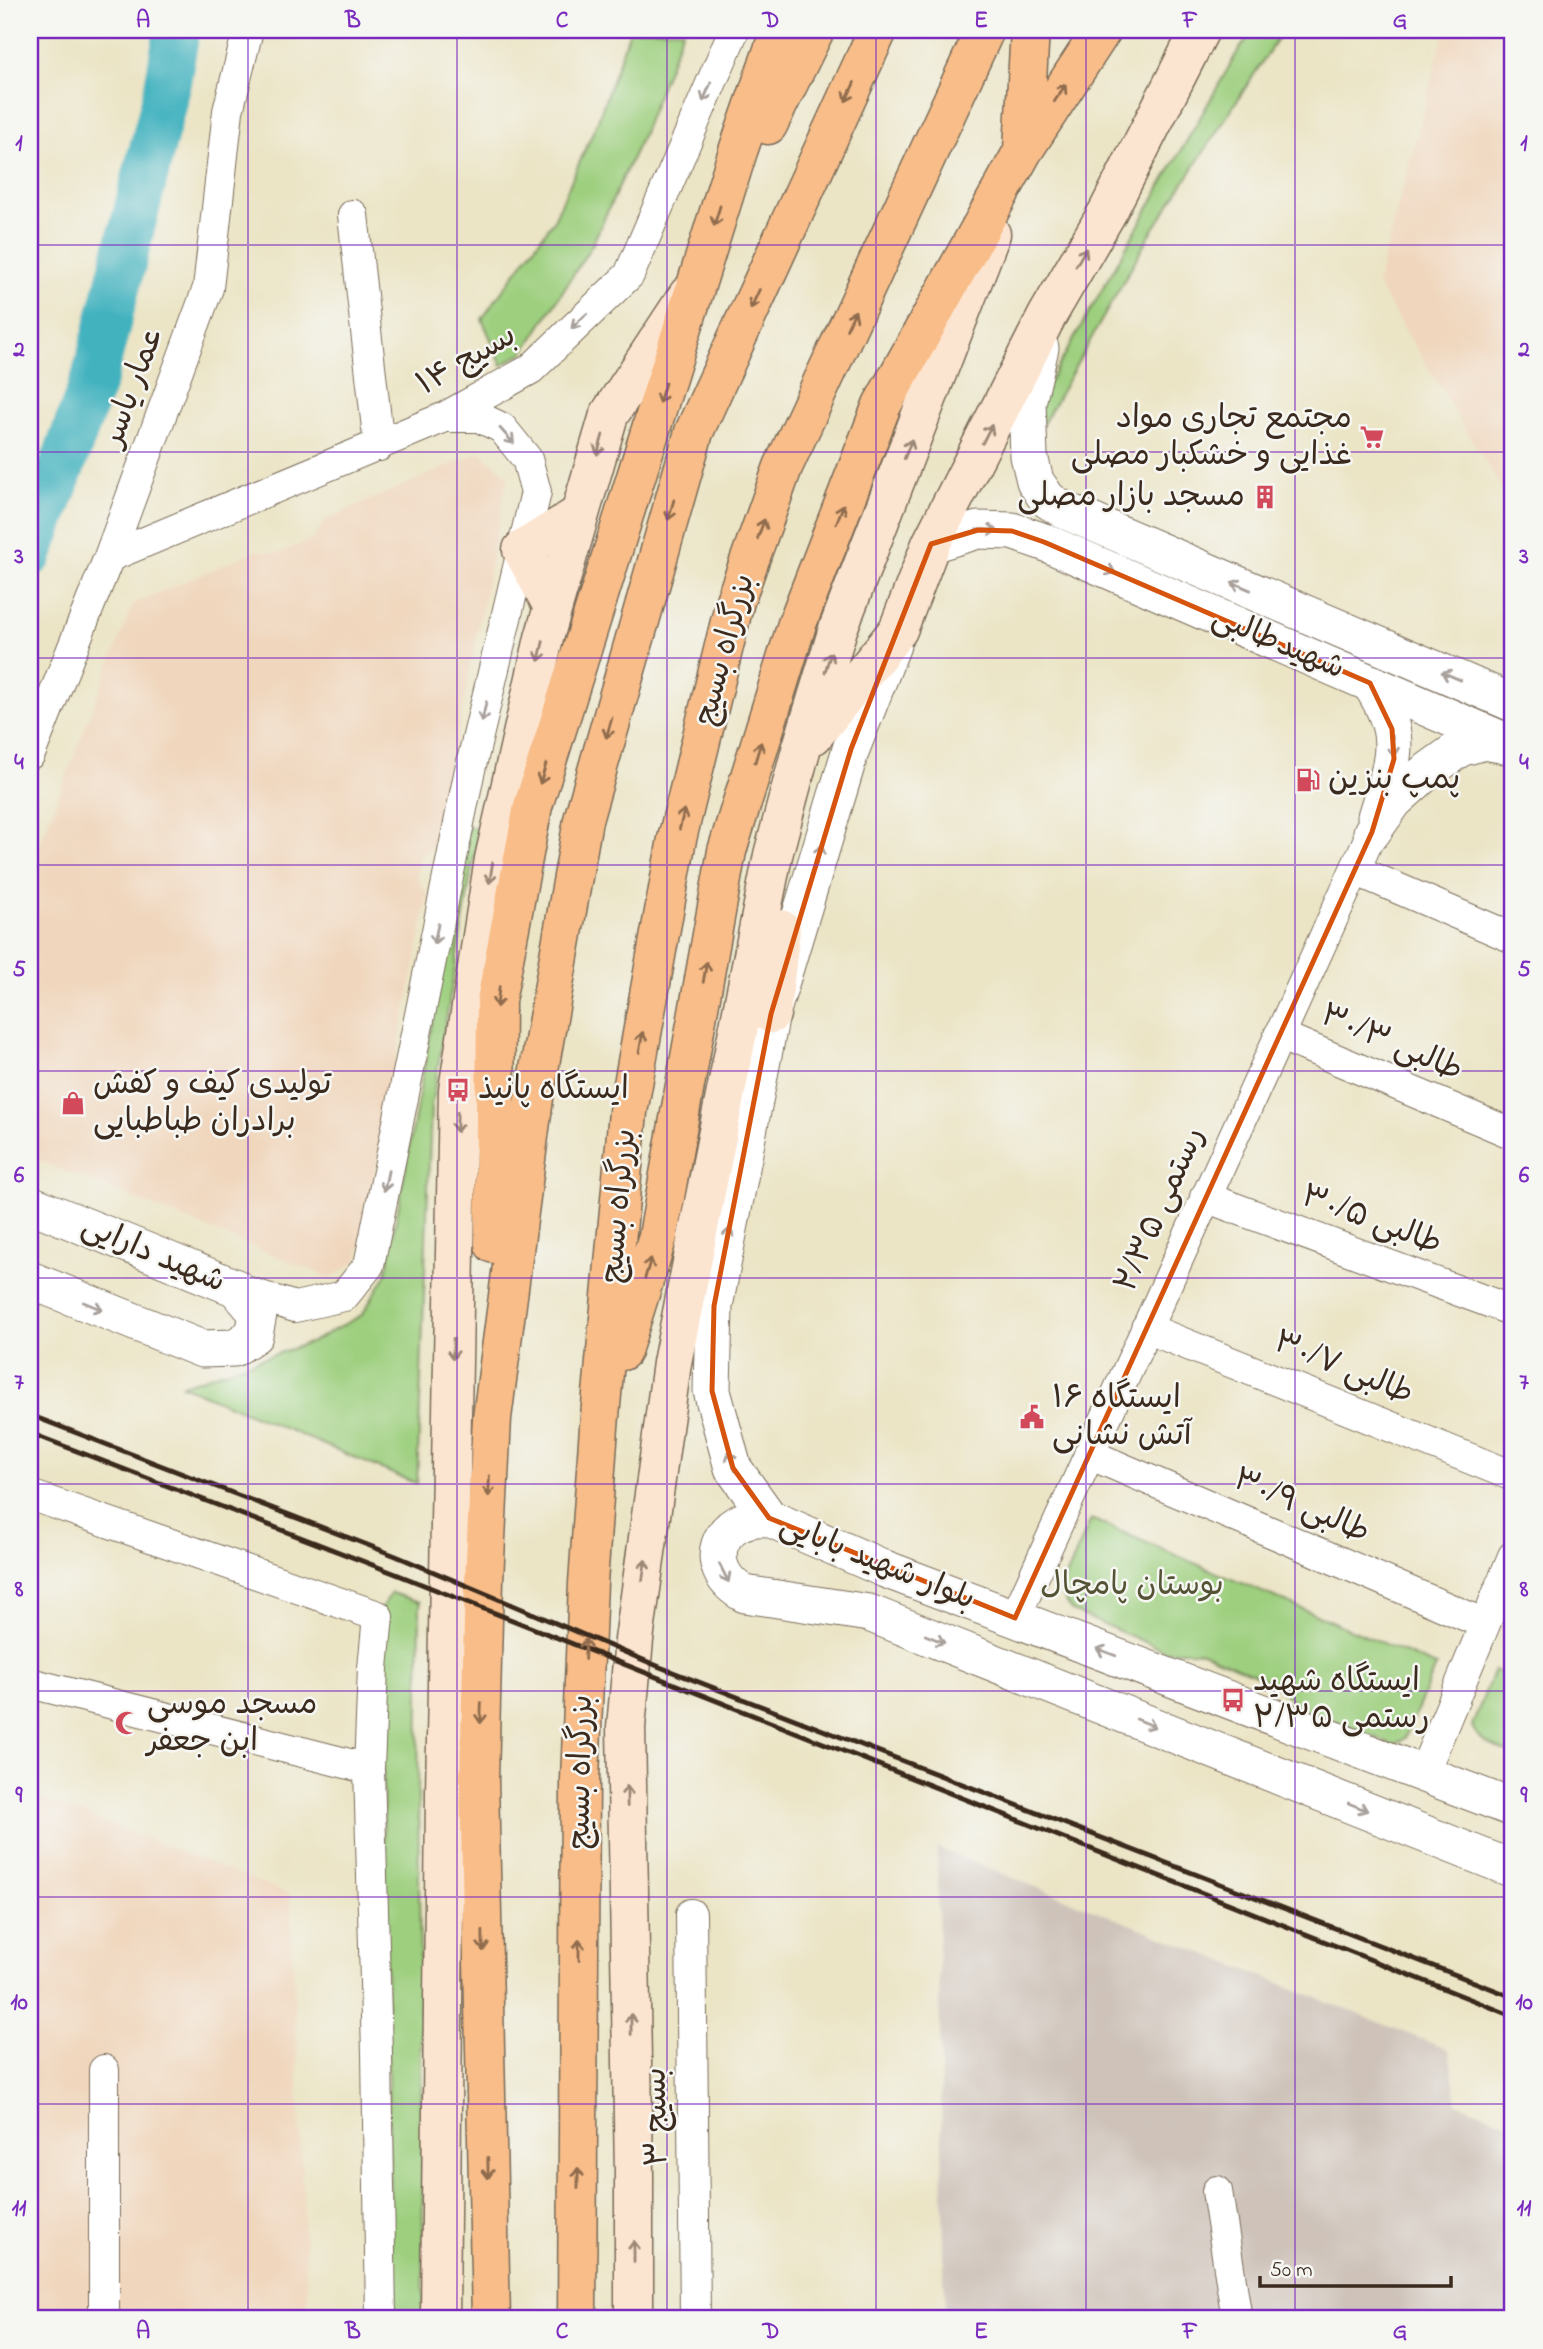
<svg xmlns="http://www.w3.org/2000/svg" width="1543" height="2349" font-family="'Indie Flower','Playpen Sans Arabic',sans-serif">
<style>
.built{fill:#f0d6bc}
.industrial{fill:#cec2b9}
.green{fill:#9dcf7e;stroke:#6c7c4e;stroke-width:2}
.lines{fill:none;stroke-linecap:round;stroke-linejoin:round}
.river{stroke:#43b2bf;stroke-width:46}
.minor-casing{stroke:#796b58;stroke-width:32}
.tertiary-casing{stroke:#796b58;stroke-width:39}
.secondary-casing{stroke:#796b58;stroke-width:41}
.trunk-casing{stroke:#796b58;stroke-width:41}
.minor{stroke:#fff;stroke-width:30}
.tertiary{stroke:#fff;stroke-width:37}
.secondary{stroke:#fce5d0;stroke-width:38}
.trunk{stroke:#f8bd89;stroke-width:38}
.rail{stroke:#3b2a1e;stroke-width:5}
.oneway{stroke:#a79f9a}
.oneway2{stroke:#906c4e}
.oneway3{stroke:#9c8877}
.marked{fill:none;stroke:#d7540e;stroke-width:5;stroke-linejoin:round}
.grid{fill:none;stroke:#7b2cbf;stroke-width:2;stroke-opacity:0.55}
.labels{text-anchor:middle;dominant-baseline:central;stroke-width:5;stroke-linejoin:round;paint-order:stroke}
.street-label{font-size:32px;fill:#3b2a1e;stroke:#f6f6f2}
.poi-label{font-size:32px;fill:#3b2a1e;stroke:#f6f6f2;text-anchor:start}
.park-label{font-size:32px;fill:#545336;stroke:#f6f6f2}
.neatline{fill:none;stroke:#7b2cbf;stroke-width:2.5}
.grid-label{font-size:23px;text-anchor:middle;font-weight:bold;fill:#7b2cbf}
</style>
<rect width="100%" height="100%" fill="#f6f6f2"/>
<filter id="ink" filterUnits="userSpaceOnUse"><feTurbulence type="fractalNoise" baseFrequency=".0143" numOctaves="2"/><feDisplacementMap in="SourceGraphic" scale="14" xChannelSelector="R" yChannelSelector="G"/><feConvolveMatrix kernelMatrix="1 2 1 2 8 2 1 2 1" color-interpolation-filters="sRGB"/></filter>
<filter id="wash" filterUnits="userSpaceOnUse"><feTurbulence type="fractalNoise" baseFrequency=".00686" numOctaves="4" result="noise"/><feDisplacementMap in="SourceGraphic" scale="28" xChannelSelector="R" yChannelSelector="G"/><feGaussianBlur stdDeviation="1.57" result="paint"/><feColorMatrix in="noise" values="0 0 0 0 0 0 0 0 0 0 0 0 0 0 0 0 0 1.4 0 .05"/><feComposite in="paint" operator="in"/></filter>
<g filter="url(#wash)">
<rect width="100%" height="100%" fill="#ebe4c5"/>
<!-- built -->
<path class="built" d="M 1445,30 L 1513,30 L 1513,507 L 1377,284 Z
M 480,452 L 508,476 L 436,842 L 420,858 L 417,877 L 428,896 L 357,1260 L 331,1278 L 30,1157 L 30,870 L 133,604 L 256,551 L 279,553 L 314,539 L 325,520 Z
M 30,1793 L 290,1894 L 308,2319 L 30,2319 Z"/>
<!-- industrial -->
<path class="industrial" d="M 937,1848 L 1449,2050 L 1457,2103 L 1513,2125 L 1513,2319 L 945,2319 Z"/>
<!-- green -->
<path class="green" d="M 630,30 L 683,30 L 641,138 L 592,245 L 524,352 L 502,365 L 482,319 L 554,220 L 597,123 Z
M 1254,30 L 1283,30 L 1149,236 L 1043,424 L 1034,409 L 1238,51 Z
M 468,827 L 479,828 L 431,1107 L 417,1484 L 182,1385 L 312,1342 L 362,1315 L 386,1275 Z
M 1091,1519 L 1436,1666 L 1405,1738 L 1393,1745 L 1296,1705 L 1272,1682 L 1200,1651 L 1166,1651 L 1072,1611 L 1060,1591 Z
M 391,1593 L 420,1602 L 418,1788 L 424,2319 L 392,2319 L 380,1610 Z
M 1494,1670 L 1513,1678 L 1513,1754 C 1497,1747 1479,1744 1472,1726 Z"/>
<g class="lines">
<!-- river -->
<path class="river" d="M 30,554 L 94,379 L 166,93 L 177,30"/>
</g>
</g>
<g filter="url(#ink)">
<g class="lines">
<!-- minor casing -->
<g class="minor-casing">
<path id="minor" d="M 353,215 L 379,446
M 109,557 L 445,417 L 531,369 L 629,275 L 734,30
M 30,754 L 109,557 L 208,288 L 228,111 L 248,30
M 1355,870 L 1513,938
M 1279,1035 L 1513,1134
M 1205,1197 L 1513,1311
M 236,1288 L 295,1307 L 344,1296 L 369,1265 L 469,774 L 536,492 L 527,459 L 502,428 L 479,417 L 445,417
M 1146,1328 L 1513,1476
M 1089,1454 L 1485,1624
M 30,1495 L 378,1616 L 373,1668 L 369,1769 L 377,2053 L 381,2319
M 1015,1618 L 1372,832
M 30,1683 L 369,1769
M 1424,1772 L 1513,1556
M 691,1914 L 695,2319
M 1217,2191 L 1237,2319
M 104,2319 L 104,2070"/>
</g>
<!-- tertiary casing -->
<g class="tertiary-casing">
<path id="tertiary" d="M 1040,348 L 1027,403 L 1029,456 L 1035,481 L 1048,500 L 1064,510 L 1513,703
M 931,544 L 978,530 L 1012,531 L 1044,542 L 1513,745
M 1370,683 C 1406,736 1393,761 1376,817
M 1372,832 L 1394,801 L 1425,773 L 1460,748 L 1485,741 L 1506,745
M 30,1204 L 236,1288 L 258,1314 L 254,1335 L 234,1348 L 202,1349 L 30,1280
M 769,1518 L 733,1468 L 712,1391 L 714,1306 L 771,1014 L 851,749 L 892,645
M 1513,1808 L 885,1569 L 769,1518 C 717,1513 698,1569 745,1594 L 869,1613 L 1513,1869"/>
</g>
<!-- secondary casing -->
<g class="secondary-casing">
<path id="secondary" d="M 553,607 L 522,550 L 580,514
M 814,735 L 898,630 L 931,544 L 1047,316 L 1108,211 L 1200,30
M 771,1014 L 781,929
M 440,2319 L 445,1793 L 458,1090 L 494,859 L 544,638 L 580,514 L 609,415 L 688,295
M 634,2319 L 634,2173 L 626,1727 L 634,1640 L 672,1363 L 773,855 L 801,750 L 838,629 L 991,234"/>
</g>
<!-- trunk casing -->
<g class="trunk-casing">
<path id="trunk" d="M 768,125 L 815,30
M 1023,149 L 1030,30
M 494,1244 L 496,1001 L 533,806 L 738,151 L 780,30
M 622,1351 L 658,1236 L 727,851 L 797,624 L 882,405 L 1023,151 L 1102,30
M 491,2319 L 479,1780 L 484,1580 L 492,1418 L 534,1098 L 583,820 L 694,432 L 878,30
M 577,2319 L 580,1779 L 588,1583 L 599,1427 L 628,1112 L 677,839 L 735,601 L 783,467 L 985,30"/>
</g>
<!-- minor -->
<use href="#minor" class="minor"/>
<!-- tertiary -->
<use href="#tertiary" class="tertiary"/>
<!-- secondary -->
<use href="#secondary" class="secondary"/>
<!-- trunk -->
<use href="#trunk" class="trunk"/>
<!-- rail -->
<path class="rail" d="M 30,1415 L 396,1556 L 660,1667 L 1513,1997
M 30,1433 L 396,1574 L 1513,2016"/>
</g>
<!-- one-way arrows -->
<defs><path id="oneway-shaft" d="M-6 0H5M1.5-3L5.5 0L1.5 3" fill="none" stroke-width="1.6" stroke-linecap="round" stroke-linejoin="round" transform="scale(1.75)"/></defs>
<g class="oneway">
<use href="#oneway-shaft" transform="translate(707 92) rotate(113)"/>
<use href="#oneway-shaft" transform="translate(579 321) rotate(137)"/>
<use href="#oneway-shaft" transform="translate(507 436) rotate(48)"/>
<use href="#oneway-shaft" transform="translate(987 530)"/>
<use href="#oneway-shaft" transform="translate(1106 569) rotate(23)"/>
<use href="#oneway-shaft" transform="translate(1241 586) rotate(-157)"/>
<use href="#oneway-shaft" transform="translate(1451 676) rotate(-157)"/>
<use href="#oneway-shaft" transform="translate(484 712) rotate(103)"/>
<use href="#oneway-shaft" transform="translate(1393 746) rotate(86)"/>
<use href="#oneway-shaft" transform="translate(819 855) rotate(-73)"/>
<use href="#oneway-shaft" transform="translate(436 934) rotate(102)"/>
<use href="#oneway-shaft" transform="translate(386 1181) rotate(102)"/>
<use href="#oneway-shaft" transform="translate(728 1238) rotate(-79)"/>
<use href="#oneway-shaft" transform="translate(93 1306) rotate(22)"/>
<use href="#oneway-shaft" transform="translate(732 1461) rotate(-110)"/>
<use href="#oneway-shaft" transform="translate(724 1573) rotate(63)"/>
<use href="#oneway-shaft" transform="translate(935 1639) rotate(22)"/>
<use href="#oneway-shaft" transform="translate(1106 1652) rotate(-159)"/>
<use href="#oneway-shaft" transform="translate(1146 1723) rotate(22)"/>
<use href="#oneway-shaft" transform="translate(1358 1807) rotate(22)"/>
</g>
<g class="oneway2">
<use href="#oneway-shaft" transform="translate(850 92) rotate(115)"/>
<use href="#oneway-shaft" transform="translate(1060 93) rotate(-57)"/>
<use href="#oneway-shaft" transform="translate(717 216) rotate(107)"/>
<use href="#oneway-shaft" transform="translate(755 299) rotate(115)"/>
<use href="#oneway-shaft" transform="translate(851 320) rotate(-65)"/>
<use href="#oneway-shaft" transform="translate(662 393) rotate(107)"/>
<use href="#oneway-shaft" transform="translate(671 510) rotate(106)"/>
<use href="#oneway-shaft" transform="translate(840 514) rotate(-69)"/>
<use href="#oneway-shaft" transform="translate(761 529) rotate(-70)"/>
<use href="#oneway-shaft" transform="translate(609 728) rotate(106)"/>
<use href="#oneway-shaft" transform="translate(758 752) rotate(-73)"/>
<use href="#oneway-shaft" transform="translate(543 774) rotate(107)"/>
<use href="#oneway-shaft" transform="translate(682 819) rotate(-76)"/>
<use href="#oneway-shaft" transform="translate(705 972) rotate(-80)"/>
<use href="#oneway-shaft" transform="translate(498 997) rotate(97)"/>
<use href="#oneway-shaft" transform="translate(641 1042) rotate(-80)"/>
<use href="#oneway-shaft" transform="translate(648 1268) rotate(-73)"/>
<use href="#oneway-shaft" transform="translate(489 1486) rotate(92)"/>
<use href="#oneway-shaft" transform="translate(585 1649) rotate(-88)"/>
<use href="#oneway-shaft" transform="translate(481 1713) rotate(92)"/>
<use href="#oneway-shaft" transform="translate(483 1941) rotate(89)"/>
<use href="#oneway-shaft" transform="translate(579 1950) rotate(-90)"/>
<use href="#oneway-shaft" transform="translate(488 2168) rotate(89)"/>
<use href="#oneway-shaft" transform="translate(578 2178) rotate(-90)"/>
</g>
<g class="oneway3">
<use href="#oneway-shaft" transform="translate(1081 257) rotate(-60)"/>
<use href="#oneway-shaft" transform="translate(987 434) rotate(-63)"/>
<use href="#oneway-shaft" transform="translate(600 445) rotate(106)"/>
<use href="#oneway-shaft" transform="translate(908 449) rotate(-69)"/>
<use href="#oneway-shaft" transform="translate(541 651) rotate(103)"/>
<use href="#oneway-shaft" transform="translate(828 662) rotate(-73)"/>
<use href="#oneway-shaft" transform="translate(491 873) rotate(99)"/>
<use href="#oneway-shaft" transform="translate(457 1122) rotate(91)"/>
<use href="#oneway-shaft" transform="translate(453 1349) rotate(91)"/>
<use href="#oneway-shaft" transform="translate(644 1570) rotate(-82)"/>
<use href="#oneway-shaft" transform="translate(627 1796) rotate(-91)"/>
<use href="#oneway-shaft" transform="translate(631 2024) rotate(-91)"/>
<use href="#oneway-shaft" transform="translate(634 2251) rotate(-90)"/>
</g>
</g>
<!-- marked area -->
<path class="marked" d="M 978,530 L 1012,531 L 1044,542 L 1370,683 L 1392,729 L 1394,759 L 1372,832 L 1015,1618 L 769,1518 L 733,1468 L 712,1391 L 714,1306 L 771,1014 L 851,749 L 931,544 Z"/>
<!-- grid -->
<path class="grid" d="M 248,30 L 248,2319M 457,30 L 457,2319M 667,30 L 667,2319M 876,30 L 876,2319M 1086,30 L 1086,2319M 1295,30 L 1295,2319M 30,245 L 1513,245M 30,452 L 1513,452M 30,658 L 1513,658M 30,865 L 1513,865M 30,1071 L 1513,1071M 30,1278 L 1513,1278M 30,1484 L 1513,1484M 30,1691 L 1513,1691M 30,1897 L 1513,1897M 30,2104 L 1513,2104"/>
<!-- icons -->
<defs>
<g id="supermarket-bare" transform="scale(1.89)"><path d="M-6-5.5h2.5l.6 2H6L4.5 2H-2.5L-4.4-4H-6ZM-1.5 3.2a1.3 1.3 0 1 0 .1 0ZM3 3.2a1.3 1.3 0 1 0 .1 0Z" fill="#d1495b" stroke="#f6f6f2" stroke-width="2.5" paint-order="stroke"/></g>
<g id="building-bare" transform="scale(1.89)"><path d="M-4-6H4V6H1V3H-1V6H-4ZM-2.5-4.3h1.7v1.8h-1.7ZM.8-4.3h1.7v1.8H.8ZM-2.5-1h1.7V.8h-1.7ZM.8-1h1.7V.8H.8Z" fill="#d1495b" stroke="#f6f6f2" stroke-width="2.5" paint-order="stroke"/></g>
<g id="fuel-bare" transform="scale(1.89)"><path d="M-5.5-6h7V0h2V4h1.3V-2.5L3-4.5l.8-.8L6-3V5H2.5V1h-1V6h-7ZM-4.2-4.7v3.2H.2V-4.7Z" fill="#d1495b" stroke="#f6f6f2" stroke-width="2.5" paint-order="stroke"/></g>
<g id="bus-bare" transform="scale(1.89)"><path d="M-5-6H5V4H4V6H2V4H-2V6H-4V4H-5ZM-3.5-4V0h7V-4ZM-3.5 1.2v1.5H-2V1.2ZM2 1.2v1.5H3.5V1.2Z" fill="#d1495b" stroke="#f6f6f2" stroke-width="2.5" paint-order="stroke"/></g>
<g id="shop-bare" transform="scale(1.89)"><path d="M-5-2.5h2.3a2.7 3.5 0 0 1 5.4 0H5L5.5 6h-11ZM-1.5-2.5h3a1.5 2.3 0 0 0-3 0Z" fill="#d1495b" stroke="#f6f6f2" stroke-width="2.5" paint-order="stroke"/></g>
<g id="civic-bare" transform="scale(1.89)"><path d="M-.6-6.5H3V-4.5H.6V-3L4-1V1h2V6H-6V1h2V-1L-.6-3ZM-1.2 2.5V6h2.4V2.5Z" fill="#d1495b" stroke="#f6f6f2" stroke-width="2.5" paint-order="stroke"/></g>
<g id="mosque-bare" transform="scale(1.89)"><path d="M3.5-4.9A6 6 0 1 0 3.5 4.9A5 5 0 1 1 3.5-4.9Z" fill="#d1495b" stroke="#f6f6f2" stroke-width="2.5" paint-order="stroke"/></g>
</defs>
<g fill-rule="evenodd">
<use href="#supermarket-bare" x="1372" y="437"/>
<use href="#building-bare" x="1265" y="497"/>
<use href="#fuel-bare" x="1308" y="780"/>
<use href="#bus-bare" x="458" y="1090"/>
<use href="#shop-bare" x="73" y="1103"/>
<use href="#civic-bare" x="1032" y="1417"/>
<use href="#bus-bare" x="1233" y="1700"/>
<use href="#mosque-bare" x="127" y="1723"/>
</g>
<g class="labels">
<!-- street labels -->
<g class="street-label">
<text transform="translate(467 361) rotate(-30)">بسیج ۱۴</text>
<text transform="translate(134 387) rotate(-70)">عمار یاسر</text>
<text transform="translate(1278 644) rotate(23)">شهیدطالبی</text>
<text transform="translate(726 650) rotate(-75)">بزرگراه بسیج</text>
<text transform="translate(1391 1044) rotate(23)">طالبی ۳۰/۳</text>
<text transform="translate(620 1206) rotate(-85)">بزرگراه بسیج</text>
<text transform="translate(1161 1210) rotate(-66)">رستمی ۲/۳۵</text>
<text transform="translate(1371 1221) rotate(20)">طالبی ۳۰/۵</text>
<text transform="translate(153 1255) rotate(23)">شهید دارایی</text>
<text transform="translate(1343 1369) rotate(22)">طالبی ۳۰/۷</text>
<text transform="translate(1301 1507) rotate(23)">طالبی ۳۰/۹</text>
<text transform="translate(877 1563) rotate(22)">بلوار شهید بابایی</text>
<text transform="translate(582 1772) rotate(-89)">بزرگراه بسیج</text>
<text transform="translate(658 2117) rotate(-91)">بسیج ۳</text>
</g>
<!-- poi labels -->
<g class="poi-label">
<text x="1352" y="419" text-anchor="end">مجتمع تجاری مواد<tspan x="1352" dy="37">غذایی و خشکبار مصلی</tspan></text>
<text x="1245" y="497" text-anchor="end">مسجد بازار مصلی</text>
<text x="1328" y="780">پمپ بنزین</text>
<text x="93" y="1085">تولیدی کیف و کفش<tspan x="93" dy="37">برادران طباطبایی</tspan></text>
<text x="478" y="1090">ایستگاه پانیذ</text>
<text x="1052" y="1399">ایستگاه ۱۶<tspan x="1052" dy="37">آتش نشانی</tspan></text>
<text x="1253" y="1682">ایستگاه شهید<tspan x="1253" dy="37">رستمی ۲/۳۵</tspan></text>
<text x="147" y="1705">مسجد موسی<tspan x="147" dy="37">ابن جعفر</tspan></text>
</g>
<!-- park labels -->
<g class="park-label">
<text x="1132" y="1586">بوستان پامچال</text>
</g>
</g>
<!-- margin -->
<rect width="1543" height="2349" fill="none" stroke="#f6f6f2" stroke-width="77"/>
<!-- scale -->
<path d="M1260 2276v10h191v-10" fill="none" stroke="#3b2a1e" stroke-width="3.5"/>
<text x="1270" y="2276" font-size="21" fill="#3b2a1e" stroke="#f6f6f2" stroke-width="5" paint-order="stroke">50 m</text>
<rect x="38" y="38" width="1466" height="2272" class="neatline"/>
<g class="grid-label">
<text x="143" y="27">A</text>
<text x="353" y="27">B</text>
<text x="562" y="27">C</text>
<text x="771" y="27">D</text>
<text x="981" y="27">E</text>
<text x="1190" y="27">F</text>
<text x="1400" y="27">G</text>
<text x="19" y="150">1</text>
<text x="1524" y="150">1</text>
<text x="19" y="356">2</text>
<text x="1524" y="356">2</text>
<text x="19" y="563">3</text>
<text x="1524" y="563">3</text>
<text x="19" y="769">4</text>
<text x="1524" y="769">4</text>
<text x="19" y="976">5</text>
<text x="1524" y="976">5</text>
<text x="19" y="1182">6</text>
<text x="1524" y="1182">6</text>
<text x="19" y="1389">7</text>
<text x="1524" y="1389">7</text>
<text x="19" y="1596">8</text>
<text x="1524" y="1596">8</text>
<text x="19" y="1802">9</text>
<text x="1524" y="1802">9</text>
<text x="19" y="2009">10</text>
<text x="1524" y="2009">10</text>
<text x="19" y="2215">11</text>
<text x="1524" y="2215">11</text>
<text x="143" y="2338">A</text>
<text x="353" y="2338">B</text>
<text x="562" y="2338">C</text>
<text x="771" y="2338">D</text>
<text x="981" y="2338">E</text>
<text x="1190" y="2338">F</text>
<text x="1400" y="2338">G</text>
</g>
</svg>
